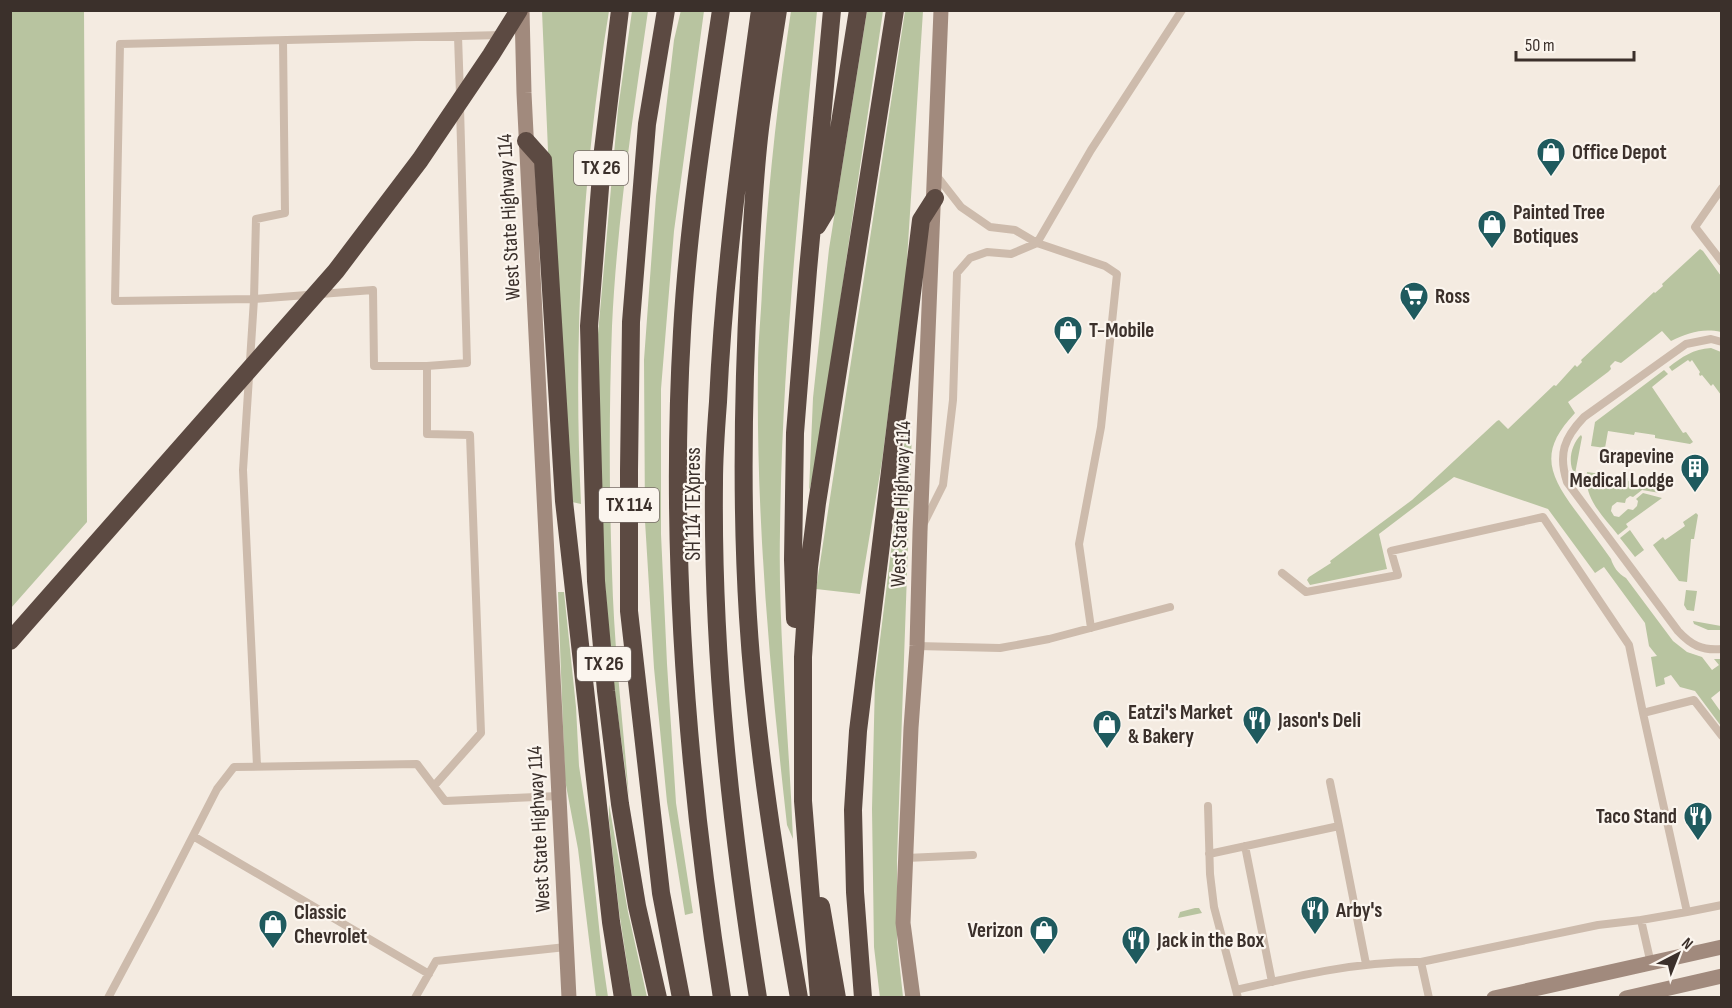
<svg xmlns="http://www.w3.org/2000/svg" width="1732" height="1008" font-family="'Sofia Sans Condensed',sans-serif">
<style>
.green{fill:#b8c4a0}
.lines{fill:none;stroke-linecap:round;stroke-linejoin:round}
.service{stroke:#cdbbac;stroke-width:8}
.secondary{stroke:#a18a7d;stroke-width:15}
.motorway{stroke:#5c4a42;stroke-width:18}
.labels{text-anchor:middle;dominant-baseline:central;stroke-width:4.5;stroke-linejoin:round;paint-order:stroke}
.shield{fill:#fbf5ee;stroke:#756b66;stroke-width:1.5}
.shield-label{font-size:20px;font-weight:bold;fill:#3b302b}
.poi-label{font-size:21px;font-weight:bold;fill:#3b302b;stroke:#fbf5ee;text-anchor:start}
.street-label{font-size:21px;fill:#3b302b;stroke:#fbf5ee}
</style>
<rect width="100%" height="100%" fill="#f4ebe1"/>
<!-- green -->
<path class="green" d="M 11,10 L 84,11 L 87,522 L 11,608 Z
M 681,10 L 704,11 L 674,231 L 661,389 L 661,534 L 667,664 L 676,803 L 693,913 L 685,915 L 667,802 L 654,668 L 645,521 L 644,360 L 656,196 L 674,40 Z
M 542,11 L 609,11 C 582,174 573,339 581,504 L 572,502 L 550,197 Z
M 632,11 L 648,11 C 633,115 617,221 612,326 C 609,408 609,490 612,572 C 614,647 623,723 629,798 L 611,664 L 604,571 L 600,453 L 598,334 L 618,109 Z
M 791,11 L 817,11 C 801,184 782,357 780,531 C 778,633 789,736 793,839 L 787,825 C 770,673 756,520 758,367 C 758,342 761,316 762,290 C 767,196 777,104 791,11 Z
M 867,11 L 883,11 L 816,465 L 809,491 L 813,398 L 829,249 Z
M 905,11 L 923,11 L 906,275 L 882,461 L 860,594 L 816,589 Z
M 1700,249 L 1703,251 L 1721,276 L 1721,332 C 1702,328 1688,333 1671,341 L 1662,331 L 1621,363 L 1615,361 L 1610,366 L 1611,369 L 1608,372 L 1568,402 L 1575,413 C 1540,450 1547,472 1575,510 C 1587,526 1599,542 1611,559 C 1613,566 1618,574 1626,578 L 1673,641 L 1687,652 L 1702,657 L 1712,670 L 1719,665 L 1714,659 L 1721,659 L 1721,690 L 1711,698 L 1721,712 L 1721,726 L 1695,691 L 1680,687 L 1671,675 L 1664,678 L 1665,684 L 1656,687 L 1651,657 L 1657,656 L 1649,646 L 1645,623 L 1604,567 L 1595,573 L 1548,509 L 1454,477 L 1379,534 L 1387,569 L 1310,585 L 1307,580 L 1309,577 L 1331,563 L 1330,561 L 1412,500 L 1497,421 L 1499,420 L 1508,429 L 1554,385 L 1556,386 L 1575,365 L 1577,367 L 1582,362 L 1581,360 L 1654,292 L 1655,293 L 1663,286 L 1662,284 Z
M 1711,348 L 1721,352 L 1721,395 L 1713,384 L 1711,386 L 1702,375 L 1700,376 L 1699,374 L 1700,372 L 1692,360 L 1690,362 L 1688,360 L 1672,371 L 1669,367 C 1682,357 1693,349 1711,348 Z
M 1664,370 L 1668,374 L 1652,387 L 1683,433 L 1686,432 L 1693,442 L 1690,444 L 1655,438 L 1655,435 L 1635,432 L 1634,435 L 1608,431 L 1605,448 L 1591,446 L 1595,422 Z
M 906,430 L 912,430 L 897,860 L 897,941 L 903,997 L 880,998 L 874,947 L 872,809 L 875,680 Z
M 1581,435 L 1582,437 L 1575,474 C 1567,464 1571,444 1581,435 Z
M 1587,472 L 1628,478 L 1628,481 L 1647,484 L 1648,481 L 1668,484 L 1667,488 L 1660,493 L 1642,490 L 1633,497 L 1630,496 L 1626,499 L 1625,503 L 1617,502 L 1612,506 L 1611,511 L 1614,516 L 1619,517 L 1628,509 L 1633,510 L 1637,506 L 1638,501 L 1636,499 L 1643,493 L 1662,498 L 1626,524 L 1628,527 L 1618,535 C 1603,516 1583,498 1587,472 Z
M 1696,513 L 1698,515 L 1694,539 L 1691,539 L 1687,582 L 1679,581 L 1653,545 L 1663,537 L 1665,540 L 1685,526 L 1683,522 Z
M 1630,530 L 1644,550 L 1635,557 L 1620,538 Z
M 1686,590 L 1697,591 L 1694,611 L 1687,610 L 1684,605 Z
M 558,592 L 564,592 L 576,707 L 579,766 L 589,830 L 602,956 L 608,997 L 596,997 L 578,849 L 565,780 Z
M 1693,621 L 1721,626 L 1721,630 L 1708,630 L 1694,624 Z
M 609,804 L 628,912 L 647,997 L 632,997 L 619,911 L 609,820 Z
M 1195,908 L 1199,908 L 1202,913 L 1178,918 L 1180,912 Z"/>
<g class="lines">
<!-- service -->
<path class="service" d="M 458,36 L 460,95
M 283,41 L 285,213 L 256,219 L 254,299 L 115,301 L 120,44 L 503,35
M 936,175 L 961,207 L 990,227 L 1015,230 L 1037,243 L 1105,266 L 1117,274 L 1101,427 L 1079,544 L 1091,628
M 1722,188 L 1695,227 L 1722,262
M 1722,342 L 1711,339 L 1686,344 L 1584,417 C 1564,438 1558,454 1567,482 L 1678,631 C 1691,645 1702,651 1722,649
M 924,523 L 943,485 L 953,400 L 957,273 L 970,258 L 987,252 L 1011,254 L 1037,243 L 1091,150 L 1182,10
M 1282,573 L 1306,592 L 1398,575 L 1391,551 L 1543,517 L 1629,645 L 1643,713 L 1694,700 L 1722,736
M 917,646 L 1000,648 L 1049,639 L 1170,607
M 257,766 L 243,470 L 254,299 L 373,290 L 374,366 L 427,366
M 434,786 L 481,733 L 470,435 L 427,434 L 427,366 L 467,363 L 460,107
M 1208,806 L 1210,874 L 1214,907 L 1238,998
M 1339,826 L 1366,964
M 193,836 L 429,974
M 1245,846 L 1272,982
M 1209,854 L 1339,826 L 1330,782
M 906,858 L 973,855
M 1687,912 L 1722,905
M 1641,920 L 1651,964
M 1236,990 C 1296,976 1359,961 1421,962
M 108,998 L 155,910 L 217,789 L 234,767 L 417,764 L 445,801 L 558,796
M 415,998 L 436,961 L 566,947
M 1429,998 L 1421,962 L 1598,925 L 1641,920 L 1687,912 L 1643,713"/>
<!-- secondary -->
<path class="secondary" d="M 522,10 L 524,93 L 569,998
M 913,998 L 903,923 L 911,728 L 917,646 L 920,532 L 941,10
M 1494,998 L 1722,947
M 1626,998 L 1722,976"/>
<!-- motorway -->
<path class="motorway" d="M 620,10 L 603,150 L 589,326 L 596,581 L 606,691 L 620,804 L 637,906 L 658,998
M 666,10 L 647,124 L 631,322 L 629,470 L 629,611 L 661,893 L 681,998
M 721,10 C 705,117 688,224 682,332 C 669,555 687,777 722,998
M 778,10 C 772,50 765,89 760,129 C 754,178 752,228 749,278 C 743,390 741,505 748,617 C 756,745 777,872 799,998
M 526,141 L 543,160 L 564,501 L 611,922 L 623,998
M 817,226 L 826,211 L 858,10
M 795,619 L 793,560 L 795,433 L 808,270 L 832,10
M 10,641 L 336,271 L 420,160 L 491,55 L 519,10
M 821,906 L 837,998
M 758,998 C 731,827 712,655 714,482 C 714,455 716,428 718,402 C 724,270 742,141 760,10
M 819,998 L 803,801 L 803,657 L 809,567 L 817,503 L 895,10
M 863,998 L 855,892 L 853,810 L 858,731 L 921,220 L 935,198"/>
</g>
<!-- icons -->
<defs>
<g id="shop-pin" transform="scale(1.5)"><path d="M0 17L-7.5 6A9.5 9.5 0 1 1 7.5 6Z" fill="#1f5a5e" stroke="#fbf5ee"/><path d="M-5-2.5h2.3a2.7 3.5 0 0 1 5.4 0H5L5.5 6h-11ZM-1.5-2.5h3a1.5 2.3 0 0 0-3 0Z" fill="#fff"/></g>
<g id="supermarket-pin" transform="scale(1.5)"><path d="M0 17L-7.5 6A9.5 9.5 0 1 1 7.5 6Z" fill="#1f5a5e" stroke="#fbf5ee"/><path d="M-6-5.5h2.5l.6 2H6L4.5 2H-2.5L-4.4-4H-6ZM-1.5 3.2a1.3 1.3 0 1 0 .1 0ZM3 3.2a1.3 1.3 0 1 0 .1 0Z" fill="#fff"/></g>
<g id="building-pin" transform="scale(1.5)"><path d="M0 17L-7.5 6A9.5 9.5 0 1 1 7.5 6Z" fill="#1f5a5e" stroke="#fbf5ee"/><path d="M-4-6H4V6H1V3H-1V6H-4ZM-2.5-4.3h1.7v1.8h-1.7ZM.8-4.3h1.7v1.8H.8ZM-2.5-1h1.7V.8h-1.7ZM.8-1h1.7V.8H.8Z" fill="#fff"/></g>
<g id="restaurant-pin" transform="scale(1.5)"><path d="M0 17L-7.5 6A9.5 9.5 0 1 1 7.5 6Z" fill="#1f5a5e" stroke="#fbf5ee"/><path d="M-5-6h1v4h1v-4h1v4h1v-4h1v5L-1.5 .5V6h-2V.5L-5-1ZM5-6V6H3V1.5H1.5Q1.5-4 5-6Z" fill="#fff"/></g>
</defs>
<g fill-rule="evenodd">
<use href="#shop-pin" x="1551" y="152"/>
<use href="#shop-pin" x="1492" y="224"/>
<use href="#supermarket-pin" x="1414" y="296"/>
<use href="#shop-pin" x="1068" y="330"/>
<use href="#building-pin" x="1695" y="468"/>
<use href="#restaurant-pin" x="1257" y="720"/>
<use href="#shop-pin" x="1107" y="724"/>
<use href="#restaurant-pin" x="1698" y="816"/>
<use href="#restaurant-pin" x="1315" y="910"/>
<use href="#shop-pin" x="273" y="924"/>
<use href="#shop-pin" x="1044" y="930"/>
<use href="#restaurant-pin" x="1136" y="940"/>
</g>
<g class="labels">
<!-- shield labels -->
<g class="shield">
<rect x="574" y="151" width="54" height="34" rx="4.5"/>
<rect x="599" y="488" width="60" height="34" rx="4.5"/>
<rect x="577" y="647" width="54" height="34" rx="4.5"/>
</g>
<g class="shield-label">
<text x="601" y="168">TX 26</text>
<text x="629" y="505">TX 114</text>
<text x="604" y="664">TX 26</text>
</g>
<!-- poi labels -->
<g class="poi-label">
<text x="1572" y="152">Office Depot</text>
<text x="1513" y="212">Painted Tree<tspan x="1513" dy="24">Botiques</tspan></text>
<text x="1435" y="296">Ross</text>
<text x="1089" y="330">T-Mobile</text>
<text x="1674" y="456" text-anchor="end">Grapevine<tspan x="1674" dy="24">Medical Lodge</tspan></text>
<text x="1128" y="712">Eatzi's Market<tspan x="1128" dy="24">&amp; Bakery</tspan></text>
<text x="1278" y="720">Jason's Deli</text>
<text x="1677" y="816" text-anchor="end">Taco Stand</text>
<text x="1336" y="910">Arby's</text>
<text x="294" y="912">Classic<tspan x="294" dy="24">Chevrolet</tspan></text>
<text x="1023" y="930" text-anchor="end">Verizon</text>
<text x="1157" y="940">Jack in the Box</text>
</g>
<!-- street labels -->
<g class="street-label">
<text transform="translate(509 217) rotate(-93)">West State Highway 114</text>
<text transform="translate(693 504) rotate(-90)">SH 114 TEXpress</text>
<text transform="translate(901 504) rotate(-88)">West State Highway 114</text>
<text transform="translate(539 829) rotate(-93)">West State Highway 114</text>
</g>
</g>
<!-- border -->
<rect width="1732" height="1008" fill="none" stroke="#3b302b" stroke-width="24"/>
<!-- north arrow -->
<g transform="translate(1678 954) rotate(42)" stroke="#fbf5ee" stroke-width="4.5" paint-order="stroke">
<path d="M0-4.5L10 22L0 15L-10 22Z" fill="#3b302b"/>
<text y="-9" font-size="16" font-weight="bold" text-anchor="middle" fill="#3b302b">N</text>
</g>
<!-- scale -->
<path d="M1516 51v9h118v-9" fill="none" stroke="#3b302b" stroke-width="3"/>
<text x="1525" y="51" font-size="18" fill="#3b302b" stroke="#fbf5ee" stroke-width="4.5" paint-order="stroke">50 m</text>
</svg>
